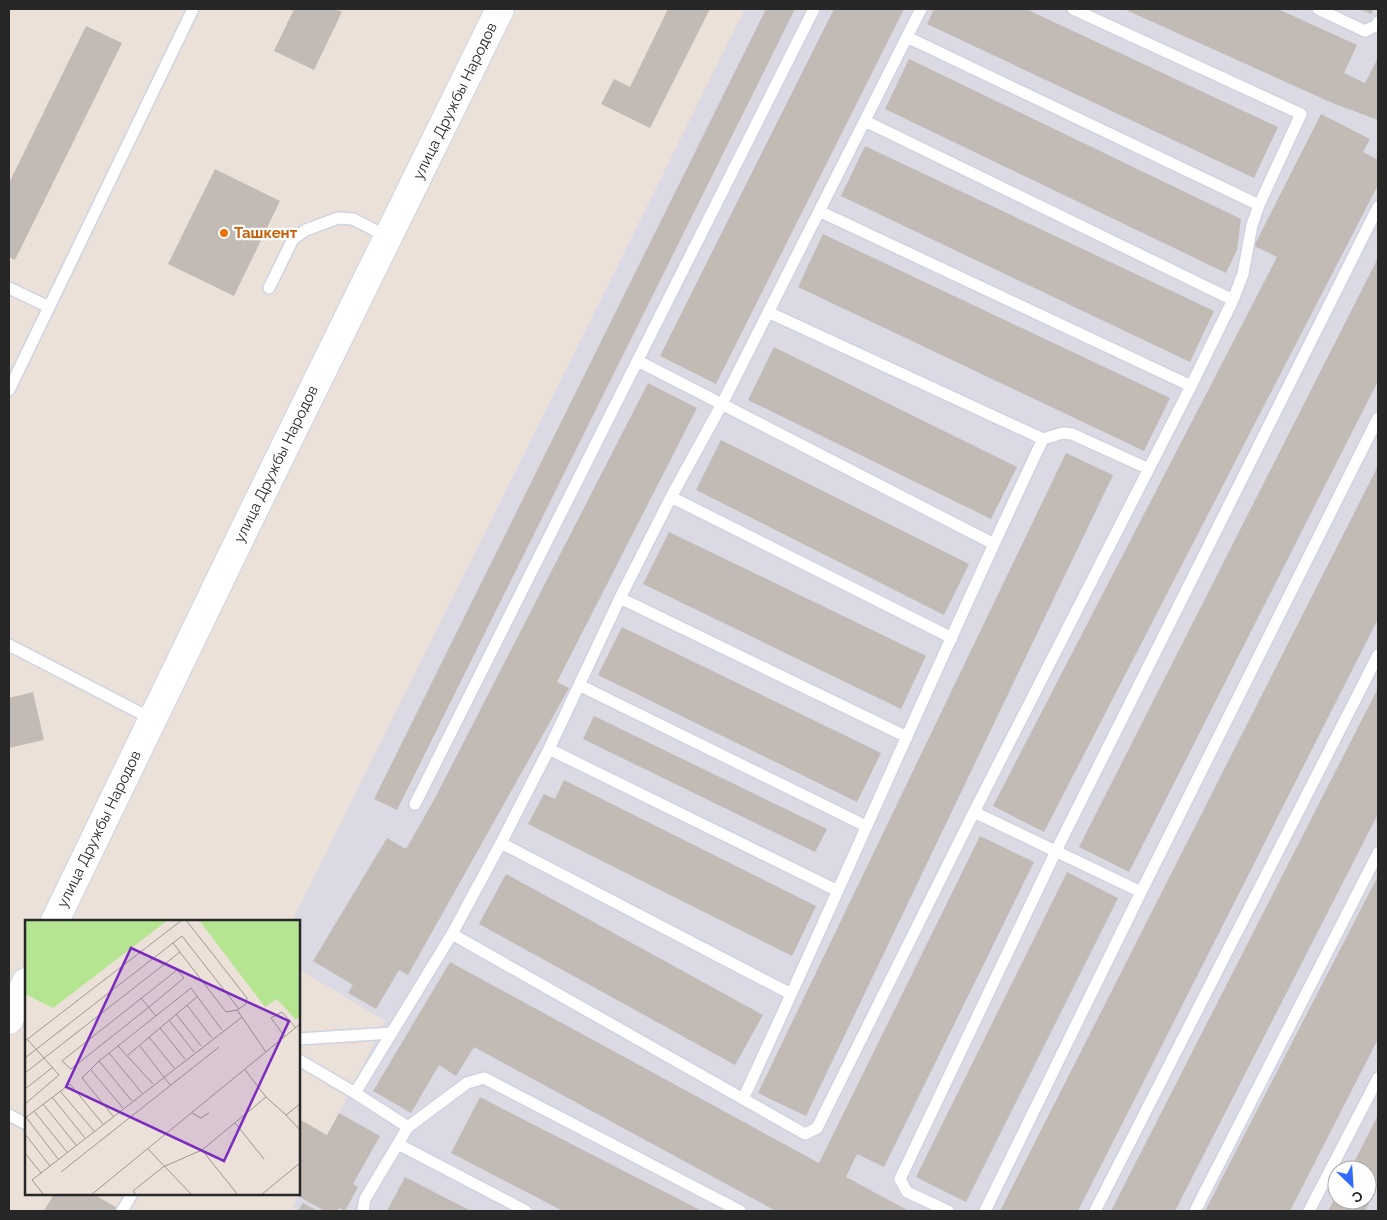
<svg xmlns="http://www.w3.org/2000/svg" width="1387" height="1220" font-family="Raleway,sans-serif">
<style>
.industrial{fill:#dbd9e3;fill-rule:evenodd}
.building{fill:#c2bbb5}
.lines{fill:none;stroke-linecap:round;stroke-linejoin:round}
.lane-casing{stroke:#cdd3e2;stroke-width:14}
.secondary-casing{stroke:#cdd3e2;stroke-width:30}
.lane{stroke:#fff;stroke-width:11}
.secondary{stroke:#fff;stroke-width:28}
.food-dot{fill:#e8710a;stroke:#fff;stroke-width:2}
.labels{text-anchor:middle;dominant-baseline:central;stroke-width:4.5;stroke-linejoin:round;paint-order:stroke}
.street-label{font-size:15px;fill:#272727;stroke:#fff}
.food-label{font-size:15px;font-weight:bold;fill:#c56008;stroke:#fff;text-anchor:start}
.inset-road{fill:none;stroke:#9d9791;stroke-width:1}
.view{fill:#7b2cbf;fill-opacity:0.15;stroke:#7b2cbf;stroke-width:2.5}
.inset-edge{fill:none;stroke:#272727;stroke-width:2.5}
</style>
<rect width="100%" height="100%" fill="#ebe1d8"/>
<!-- industrial -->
<path class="industrial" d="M 745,9 L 1378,9 L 1378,1211 L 295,1211 L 293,1206 L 385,1021 L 299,969 L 299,921 L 292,921 ZM 1337,1170 L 1367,1170 L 1367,1200 L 1337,1200 Z"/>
<!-- building -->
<path class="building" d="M 294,9 L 335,9 L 342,12 L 314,70 L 274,51 Z
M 668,9 L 710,9 L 650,128 L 601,104 L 614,79 L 630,87 Z
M 766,9 L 795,9 L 397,810 L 374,799 Z
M 834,9 L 904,9 L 716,384 L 660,356 Z
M 934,9 L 1026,9 L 1278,127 L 1254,178 L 927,24 Z
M 1124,9 L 1278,9 L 1357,45 L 1344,73 L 1365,83 L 1378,58 L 1378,120 L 1330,102 Z
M 1359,9 L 1374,9 L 1371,14 Z
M 86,26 L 122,43 L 15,260 L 9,257 L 9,183 Z
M 909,59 L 1241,219 L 1237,250 L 1226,273 L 885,109 Z
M 1321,114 L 1370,139 L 1363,152 L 1378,160 L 1378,185 L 1044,832 L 993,806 L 1277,257 L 1254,246 Z
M 865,146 L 1214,311 L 1190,362 L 841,196 Z
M 215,169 L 280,201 L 234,296 L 168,264 Z
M 823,234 L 1170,398 L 1144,451 L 798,287 Z
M 1378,258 L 1378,381 L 1129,872 L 1079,847 Z
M 774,347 L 1017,467 L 991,519 L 748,400 Z
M 648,383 L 697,408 L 557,682 L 569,688 L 408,975 L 399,970 L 376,1009 L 348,993 L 353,985 L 313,961 L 387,838 L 406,849 L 435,798 Z
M 721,440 L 969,564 L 944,615 L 696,490 Z
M 1066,453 L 1113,475 L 806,1116 L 758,1093 Z
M 1378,466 L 1378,619 L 1078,1211 L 1000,1211 Z
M 669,532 L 926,656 L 901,709 L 643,584 Z
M 622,627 L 881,753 L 857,802 L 598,675 Z
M 1378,688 L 1378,814 L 1175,1211 L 1111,1211 Z
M 33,692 L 44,740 L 9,748 L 9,698 Z
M 594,716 L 827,829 L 815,852 L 583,739 Z
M 564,780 L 816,906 L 792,956 L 528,824 L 544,794 L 555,799 Z
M 980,836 L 1034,862 L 884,1167 L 857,1154 L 846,1177 L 909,1211 L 776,1211 L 474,1047 L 456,1076 L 439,1065 L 411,1113 L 373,1091 L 450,962 L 819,1163 Z
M 1067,872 L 1118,898 L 966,1202 L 916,1177 Z
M 506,874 L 763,1015 L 735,1065 L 479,924 Z
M 1378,876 L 1378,1039 L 1290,1211 L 1205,1211 Z
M 480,1097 L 702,1211 L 563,1211 L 451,1153 Z
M 339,1113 L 380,1136 L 353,1184 L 358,1187 L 345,1211 L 339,1208 L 337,1211 L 325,1211 L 294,1194 L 299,1194 L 299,1119 L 327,1135 Z
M 1378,1115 L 1378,1185 L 1365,1211 L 1328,1211 L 1337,1194 L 1337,1200 L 1367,1200 L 1367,1170 L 1350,1170 Z
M 405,1177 L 471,1211 L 387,1211 Z
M 54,1194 L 93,1194 L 123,1211 L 44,1211 Z
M 303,1203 L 318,1211 L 298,1211 Z"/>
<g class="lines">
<!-- lane casing -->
<g class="lane-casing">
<path id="lane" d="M 1073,9 L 1301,114 L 1259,205 L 1252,225 L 1243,274 L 1233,300
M 1318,9 L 1365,31 L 1377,25 L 1378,22
M 907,37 L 1259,205
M 819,211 L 1191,386
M 9,288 L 49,307
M 269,288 L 293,239 L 306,230 L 338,218 L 353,219 L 388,237
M 768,312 L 1043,439 L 1063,433 L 1072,434 L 1149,469
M 638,361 L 994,544
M 9,390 L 193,9
M 671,497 L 952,638
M 620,598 L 907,737
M 9,645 L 152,719
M 579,685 L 866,826
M 549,749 L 838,891
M 415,804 L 814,9
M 974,812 L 1141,892
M 501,843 L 791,994
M 452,934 L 805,1134 L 817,1128 L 974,812 L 1191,386 L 1233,300 L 865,121
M 299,1039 L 392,1033
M 299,1060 L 355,1093 L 452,934 L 501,843 L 549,749 L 620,598 L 671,497 L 722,404 L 921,9
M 355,1093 L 408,1127 L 365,1199 L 363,1211
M 743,1099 C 845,880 939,658 1043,439
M 9,1115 L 26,1124
M 408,1127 L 467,1083 L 484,1078 L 740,1211
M 398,1144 L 526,1211
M 122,1211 L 132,1194
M 948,1211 L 907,1192 L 900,1179 L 1056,851 L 1378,207
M 985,1211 L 1141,892 L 1378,418
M 1095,1211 L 1378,655
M 1195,1211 L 1378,853
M 1309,1211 L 1378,1078"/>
</g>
<!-- secondary casing -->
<g class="secondary-casing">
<path id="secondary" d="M 55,921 L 246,526 L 500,9
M 9,1020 L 26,982"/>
</g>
<!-- lane -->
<use href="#lane" class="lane"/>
<!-- secondary -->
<use href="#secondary" class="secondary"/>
</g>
<!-- markers -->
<circle class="food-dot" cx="224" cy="233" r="5"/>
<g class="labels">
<!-- street labels -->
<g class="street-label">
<text transform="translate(455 101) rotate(-64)">улица Дружбы Народов</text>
<text transform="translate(276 464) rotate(-64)">улица Дружбы Народов</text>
<text transform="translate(99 829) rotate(-64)">улица Дружбы Народов</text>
</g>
<!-- food labels -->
<g class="food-label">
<text x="234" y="233">Ташкент</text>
</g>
</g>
<!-- overview -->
<g transform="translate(25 920)">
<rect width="275" height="275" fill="#ebe1d8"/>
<path d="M 0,0 L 143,0 L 28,88 L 0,74 ZM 174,0 L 275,0 L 275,96 L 271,100 L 252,79 L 240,87 Z" fill="#b5e591"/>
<path class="inset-road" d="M 161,0 L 222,78 L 221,84 L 212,90 L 217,97M 148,23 L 201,92 L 212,90M 152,50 L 159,58 L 124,87 L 46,149 L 37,141 ZM 116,78 L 131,96M 162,85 L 187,118M 151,94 L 176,126M 144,100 L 169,132M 135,108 L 160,139M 124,117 L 149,148M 260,117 L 246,98 L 257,92 L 271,108M 0,121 L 157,0M 93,126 L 128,164M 115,126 L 145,165M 84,133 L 117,173M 103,135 L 173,76M 0,138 L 157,16 L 214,89M 74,141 L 57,158 L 88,196M 66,150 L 98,188M 0,153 L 155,32M 0,169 L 28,147M 35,171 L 69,211M 27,177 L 60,218M 241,177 L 261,195 L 275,184M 107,181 L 74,141 L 166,68 L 197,110M 0,184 L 34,155 L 2,119M 18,184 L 51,225M 9,191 L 42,232M 167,193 L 176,198 L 184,193M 261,195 L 275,210M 1,197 L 33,239M 0,198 L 45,164 L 78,204M 210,203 L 239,239M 0,214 L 25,246M 123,229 L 167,275M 0,233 L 16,253M 36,252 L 194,127M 19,275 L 7,260 L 217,97 L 241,132M 66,275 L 275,104M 111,275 L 108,271 L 138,247 L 177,230M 213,275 L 177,230 L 241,177 L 220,150M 236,275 L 275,243"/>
<path class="view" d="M 106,28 L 264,101 L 199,241 L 41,167 Z"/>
<rect width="275" height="275" class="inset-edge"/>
</g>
<!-- border -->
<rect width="1387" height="1220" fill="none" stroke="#272727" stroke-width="20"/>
<!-- north arrow -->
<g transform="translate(1352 1185) rotate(155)"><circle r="24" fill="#ffffff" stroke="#a9a9a9"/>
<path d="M0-4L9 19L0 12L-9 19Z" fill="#316aff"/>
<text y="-8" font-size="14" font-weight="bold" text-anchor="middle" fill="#272727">С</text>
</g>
</svg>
